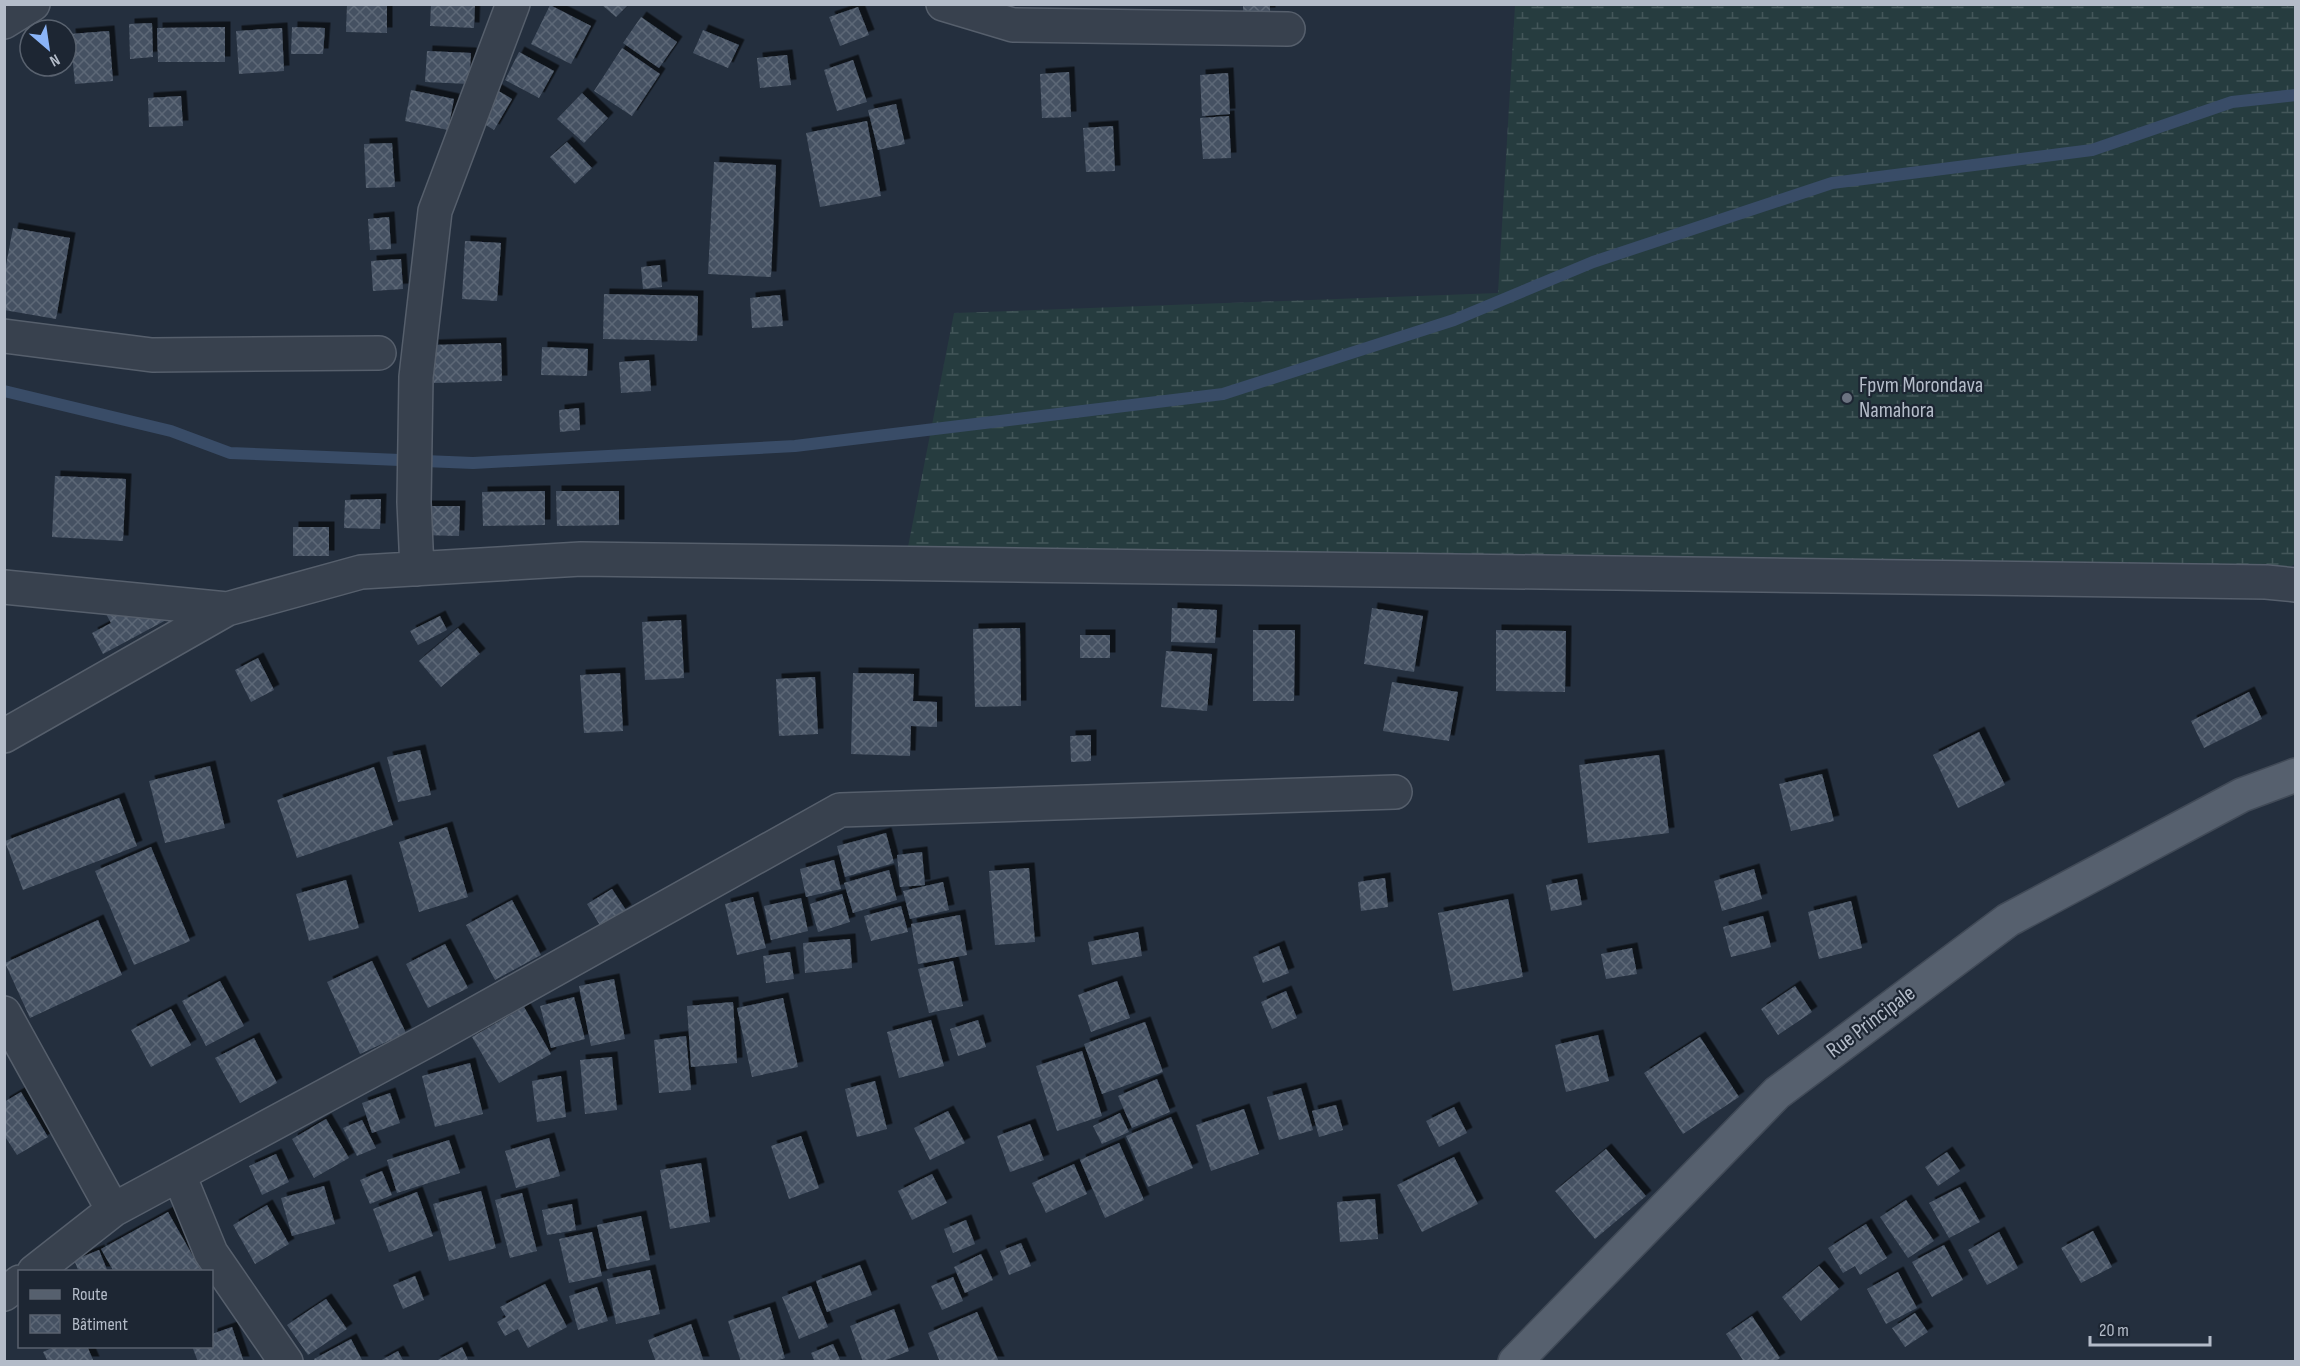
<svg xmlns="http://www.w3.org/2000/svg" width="2300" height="1366" font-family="'Sofia Sans Condensed',sans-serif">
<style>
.wetland{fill:url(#wetland-marsh)}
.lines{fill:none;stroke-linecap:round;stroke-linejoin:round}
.stream{stroke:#394c67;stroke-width:12}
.building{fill:url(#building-cross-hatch);filter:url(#shadow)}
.minor-casing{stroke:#565f6c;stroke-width:36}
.major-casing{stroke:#414a57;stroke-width:36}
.minor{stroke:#38414e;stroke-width:33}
.major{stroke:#56606e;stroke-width:33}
.worship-dot{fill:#6b7280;stroke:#1d2633;stroke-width:2}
.labels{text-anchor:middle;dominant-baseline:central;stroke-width:4.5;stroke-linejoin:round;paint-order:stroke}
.poi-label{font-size:22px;fill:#b4bcc9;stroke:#1d2633;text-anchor:start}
.street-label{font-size:22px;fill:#b4bcc9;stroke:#1d2633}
</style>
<defs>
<pattern id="wetland-marsh" width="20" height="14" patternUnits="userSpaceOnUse" patternTransform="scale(1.5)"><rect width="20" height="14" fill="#263c3f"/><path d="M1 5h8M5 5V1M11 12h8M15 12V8" fill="none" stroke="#435659"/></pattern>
<pattern id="building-cross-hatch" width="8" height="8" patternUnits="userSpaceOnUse" patternTransform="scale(1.5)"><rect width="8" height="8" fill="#455162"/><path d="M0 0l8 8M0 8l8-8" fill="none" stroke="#5d6877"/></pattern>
<filter id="shadow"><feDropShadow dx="5.5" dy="-5.5" stdDeviation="0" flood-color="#0009"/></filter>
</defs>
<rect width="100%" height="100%" fill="#242f3e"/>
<!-- wetland -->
<path class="wetland" d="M 1515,5 L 2295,5 L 2295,564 L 2266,582 L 905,562 L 954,313 L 1498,293 Z"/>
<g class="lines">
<!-- stream -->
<path class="stream" d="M 4,391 L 171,431 L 230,453 L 473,463 L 795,446 L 1223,394 L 1454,320 L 1593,262 L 1832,183 L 2092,150 L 2232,102 L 2296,95"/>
</g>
<!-- building -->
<path class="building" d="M 347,4 L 387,4 L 387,33 L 346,32 Z
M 431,4 L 475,4 L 474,28 L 430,26 Z
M 1243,4 L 1270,4 L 1270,13 L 1243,14 Z
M 550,5 L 591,26 L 571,64 L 531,44 Z
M 602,5 L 628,5 L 616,17 Z
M 858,7 L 869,35 L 840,46 L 829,17 Z
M 641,17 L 677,42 L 659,68 L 623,43 Z
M 152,23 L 153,57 L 130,59 L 129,24 Z
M 225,27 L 225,62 L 158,62 L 157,28 Z
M 292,27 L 325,28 L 323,54 L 291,54 Z
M 282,28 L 284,71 L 239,74 L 236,31 Z
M 703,30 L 739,45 L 728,68 L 693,53 Z
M 109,31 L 113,81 L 75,84 L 70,34 Z
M 622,48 L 660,74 L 632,116 L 594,91 Z
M 427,51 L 471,53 L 469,84 L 425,82 Z
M 519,52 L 554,71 L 539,98 L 505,80 Z
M 787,55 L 791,85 L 760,88 L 757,58 Z
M 853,60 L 867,102 L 837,111 L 824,70 Z
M 1069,72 L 1071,117 L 1042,118 L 1040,74 Z
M 1228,73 L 1230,114 L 1202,116 L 1200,75 Z
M 495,89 L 512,99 L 494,130 L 476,119 Z
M 411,90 L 454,99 L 448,130 L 405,121 Z
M 582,93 L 608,118 L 584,143 L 557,119 Z
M 181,96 L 183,126 L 149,127 L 148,98 Z
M 896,104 L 905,144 L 878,150 L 868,110 Z
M 1229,116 L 1231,158 L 1203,159 L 1200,118 Z
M 867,121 L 881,196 L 820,207 L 806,133 Z
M 1113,126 L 1115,171 L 1086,172 L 1083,128 Z
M 567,142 L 592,168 L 575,184 L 550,157 Z
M 392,143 L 395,187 L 366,188 L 364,144 Z
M 714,162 L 776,165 L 771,277 L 708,274 Z
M 389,217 L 391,249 L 370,250 L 368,219 Z
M 13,228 L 70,238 L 56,319 L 4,310 L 4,276 Z
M 465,241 L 501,243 L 497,301 L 462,299 Z
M 401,259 L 403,289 L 373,291 L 371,261 Z
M 660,265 L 662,287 L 643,289 L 641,267 Z
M 604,294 L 698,296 L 697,341 L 603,339 Z
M 780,295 L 783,326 L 752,328 L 750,298 Z
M 501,343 L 502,381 L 434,383 L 433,345 Z
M 542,347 L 588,349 L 587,376 L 541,375 Z
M 649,360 L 651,391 L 621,393 L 619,362 Z
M 579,408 L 580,430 L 560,432 L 559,410 Z
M 55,476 L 126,479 L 123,541 L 52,537 Z
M 545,491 L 545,525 L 483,526 L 482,492 Z
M 556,491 L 619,491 L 619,525 L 557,526 Z
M 381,499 L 380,529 L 344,528 L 345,500 Z
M 424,506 L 460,506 L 459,536 L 423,535 Z
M 293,527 L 329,527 L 329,556 L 293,556 Z
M 100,603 L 168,619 L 103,654 L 92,633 L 111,623 Z
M 1172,608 L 1217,610 L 1215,643 L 1171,642 Z
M 1372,608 L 1423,616 L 1414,672 L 1364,664 Z
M 440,616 L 447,630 L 418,645 L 410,631 Z
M 681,620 L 684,678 L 645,680 L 642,622 Z
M 458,628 L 480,654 L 441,687 L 419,661 Z
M 1020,628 L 1021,706 L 975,707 L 973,629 Z
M 1253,630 L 1295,630 L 1294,701 L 1253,701 Z
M 1496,630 L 1566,631 L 1565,692 L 1496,691 Z
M 1080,635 L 1110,635 L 1110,658 L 1080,658 Z
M 1166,651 L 1212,654 L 1207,711 L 1161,707 Z
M 258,658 L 274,690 L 251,702 L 235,670 Z
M 620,673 L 623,731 L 584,733 L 580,675 Z
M 853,673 L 914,674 L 913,701 L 937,702 L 937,727 L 911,726 L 910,756 L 851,754 Z
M 815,677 L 818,734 L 779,736 L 776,679 Z
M 1392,682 L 1458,692 L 1449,741 L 1383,731 Z
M 2249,692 L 2262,719 L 2204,748 L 2191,721 Z
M 1979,732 L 2005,785 L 1958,808 L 1933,755 Z
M 1091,735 L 1091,761 L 1071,762 L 1070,736 Z
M 420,750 L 431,795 L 398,802 L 387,757 Z
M 1659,755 L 1669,833 L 1588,843 L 1579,765 Z
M 210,766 L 225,828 L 165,843 L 149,781 Z
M 374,767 L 393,825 L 297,858 L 277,800 Z
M 1822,774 L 1834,821 L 1791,831 L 1779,784 Z
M 119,798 L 137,846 L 23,890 L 5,841 Z
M 447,827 L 468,897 L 419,912 L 399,842 Z
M 886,833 L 894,863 L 845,877 L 837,846 Z
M 151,847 L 190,941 L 134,965 L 95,871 Z
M 922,852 L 925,885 L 900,887 L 897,855 Z
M 834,860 L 841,889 L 806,897 L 800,869 Z
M 1029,868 L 1035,942 L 995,945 L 989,871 Z
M 1754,869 L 1762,899 L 1722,911 L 1714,881 Z
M 889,870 L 897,900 L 853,913 L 844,883 Z
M 1385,878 L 1388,907 L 1361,911 L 1358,882 Z
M 1577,879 L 1582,905 L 1551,911 L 1546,885 Z
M 346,880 L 359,928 L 309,941 L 296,894 Z
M 943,882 L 949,910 L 910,919 L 903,891 Z
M 612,889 L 626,910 L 601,927 L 587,904 Z
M 842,894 L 850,922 L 818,932 L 810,904 Z
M 753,897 L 766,948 L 737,955 L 725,904 Z
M 801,898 L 808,931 L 771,940 L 764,906 Z
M 1508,899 L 1523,977 L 1453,991 L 1438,913 Z
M 512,900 L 541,955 L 495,980 L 466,925 Z
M 1851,901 L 1862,948 L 1819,959 L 1808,912 Z
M 901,906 L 908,932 L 871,941 L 864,916 Z
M 960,915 L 967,955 L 918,964 L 911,924 Z
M 1763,916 L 1771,947 L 1731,957 L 1723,927 Z
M 98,920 L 122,975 L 30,1018 L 5,963 Z
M 1138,932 L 1142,956 L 1092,965 L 1088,942 Z
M 850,939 L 852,968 L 805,973 L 803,943 Z
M 445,944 L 468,988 L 428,1008 L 406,964 Z
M 1279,946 L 1289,973 L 1263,983 L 1253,957 Z
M 1632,948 L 1637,974 L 1606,979 L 1601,954 Z
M 790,952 L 794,979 L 766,983 L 763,956 Z
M 372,961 L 406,1033 L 360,1054 L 327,982 Z
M 953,961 L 963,1006 L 929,1013 L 918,969 Z
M 614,979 L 625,1039 L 591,1046 L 579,986 Z
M 220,981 L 244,1026 L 206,1046 L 182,1001 Z
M 1117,981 L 1130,1018 L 1091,1032 L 1078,995 Z
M 1795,986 L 1812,1012 L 1778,1035 L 1761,1009 Z
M 1286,991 L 1297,1018 L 1272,1029 L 1261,1002 Z
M 574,997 L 585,1039 L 551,1048 L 540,1006 Z
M 783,998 L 798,1067 L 752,1077 L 737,1008 Z
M 733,1002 L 737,1063 L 691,1067 L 687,1006 Z
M 524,1007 L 551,1054 L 499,1083 L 472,1037 Z
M 171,1009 L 191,1045 L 151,1067 L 131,1030 Z
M 931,1020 L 944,1066 L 899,1078 L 887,1032 Z
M 978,1020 L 986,1047 L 958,1056 L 950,1029 Z
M 1145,1022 L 1163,1072 L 1102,1094 L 1084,1044 Z
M 1598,1035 L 1609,1081 L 1566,1092 L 1555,1045 Z
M 686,1036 L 691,1090 L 659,1093 L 654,1040 Z
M 1700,1037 L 1739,1097 L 1683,1134 L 1644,1073 Z
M 254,1038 L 277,1083 L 240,1103 L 215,1058 Z
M 1082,1051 L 1102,1116 L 1057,1131 L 1036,1066 Z
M 612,1057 L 617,1110 L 585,1114 L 580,1060 Z
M 470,1063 L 483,1114 L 435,1127 L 422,1076 Z
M 561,1076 L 566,1117 L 537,1122 L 532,1081 Z
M 1157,1079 L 1170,1112 L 1132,1128 L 1118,1096 Z
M 875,1081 L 887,1129 L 857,1137 L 845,1089 Z
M 1301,1088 L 1313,1130 L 1279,1140 L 1267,1097 Z
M 21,1092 L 48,1137 L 17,1155 L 4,1135 L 4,1102 Z
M 390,1093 L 400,1123 L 372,1133 L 362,1103 Z
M 1336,1105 L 1343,1130 L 1319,1137 L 1312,1111 Z
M 1454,1107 L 1467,1133 L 1439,1147 L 1426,1121 Z
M 1244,1109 L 1259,1154 L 1211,1171 L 1196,1125 Z
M 948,1111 L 965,1143 L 930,1160 L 914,1128 Z
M 1120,1113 L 1129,1132 L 1102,1144 L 1093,1126 Z
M 1171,1117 L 1193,1168 L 1148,1187 L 1126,1136 Z
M 326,1119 L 349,1158 L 314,1178 L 292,1139 Z
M 362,1120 L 376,1148 L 357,1156 L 343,1128 Z
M 1030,1124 L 1044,1160 L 1010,1172 L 997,1136 Z
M 801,1136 L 819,1188 L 789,1199 L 771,1146 Z
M 549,1138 L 560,1176 L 516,1188 L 505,1151 Z
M 449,1140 L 460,1173 L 397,1193 L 387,1160 Z
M 1119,1143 L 1144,1200 L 1105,1218 L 1080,1160 Z
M 1606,1149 L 1646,1196 L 1595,1239 L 1555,1191 Z
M 1947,1152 L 1960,1171 L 1938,1186 L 1925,1167 Z
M 276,1154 L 289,1182 L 262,1195 L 249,1166 Z
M 1454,1157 L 1478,1204 L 1422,1232 L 1397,1185 Z
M 701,1163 L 710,1222 L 670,1229 L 660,1170 Z
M 1074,1164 L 1087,1194 L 1046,1213 L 1032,1183 Z
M 382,1171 L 392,1195 L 370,1204 L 360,1180 Z
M 932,1174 L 947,1203 L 912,1220 L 898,1191 Z
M 324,1186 L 335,1224 L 292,1236 L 281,1198 Z
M 1960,1187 L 1980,1222 L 1949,1238 L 1929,1203 Z
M 481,1191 L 496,1248 L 449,1261 L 433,1204 Z
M 417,1192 L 433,1236 L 389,1252 L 373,1209 Z
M 522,1193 L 537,1251 L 510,1258 L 495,1200 Z
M 1375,1199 L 1378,1239 L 1340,1242 L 1337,1202 Z
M 1906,1200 L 1934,1241 L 1908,1258 L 1880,1217 Z
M 572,1204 L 576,1230 L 547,1235 L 542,1210 Z
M 267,1205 L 289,1244 L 255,1264 L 233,1225 Z
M 168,1212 L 202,1272 L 114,1272 L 101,1249 Z
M 641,1216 L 650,1260 L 607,1269 L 597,1225 Z
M 966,1220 L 975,1244 L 953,1253 L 944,1229 Z
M 1866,1224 L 1887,1258 L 1860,1275 L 1855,1266 L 1843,1273 L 1828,1248 Z
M 2093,1231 L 2112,1267 L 2081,1283 L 2061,1248 Z
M 592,1232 L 602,1276 L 569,1283 L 559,1239 Z
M 1999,1232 L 2018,1268 L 1987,1285 L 1968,1250 Z
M 1021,1243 L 1031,1266 L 1009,1275 L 1000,1251 Z
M 1944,1245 L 1963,1280 L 1932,1297 L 1912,1262 Z
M 99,1250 L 108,1272 L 79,1272 L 74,1260 Z
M 981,1254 L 993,1280 L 965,1293 L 954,1267 Z
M 860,1265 L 872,1295 L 827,1312 L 816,1281 Z
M 1819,1266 L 1839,1289 L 1801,1321 L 1782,1297 Z
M 650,1270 L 660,1314 L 616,1324 L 607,1279 Z
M 1898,1272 L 1917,1308 L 1886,1324 L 1867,1289 Z
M 415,1276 L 424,1300 L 403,1309 L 393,1285 Z
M 953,1277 L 963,1301 L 942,1310 L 931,1286 Z
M 545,1284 L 567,1327 L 528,1348 L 518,1329 L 505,1336 L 497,1322 L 506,1317 L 500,1307 Z
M 811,1286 L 828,1327 L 799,1339 L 782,1297 Z
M 597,1287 L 608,1321 L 578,1330 L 569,1296 Z
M 326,1299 L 347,1329 L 308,1355 L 287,1325 Z
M 770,1307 L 785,1358 L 773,1362 L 741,1362 L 728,1321 Z
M 894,1309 L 909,1351 L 881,1362 L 863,1362 L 850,1326 Z
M 977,1312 L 999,1362 L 940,1362 L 928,1333 Z
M 1915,1313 L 1928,1332 L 1905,1347 L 1892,1328 Z
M 1752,1316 L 1780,1358 L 1774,1362 L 1744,1362 L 1726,1334 Z
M 691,1324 L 704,1362 L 656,1362 L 648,1340 Z
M 232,1327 L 244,1362 L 198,1362 L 192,1346 L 212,1346 L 212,1334 Z
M 351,1339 L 363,1362 L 315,1362 L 314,1359 Z
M 833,1344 L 841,1362 L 815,1362 L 811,1353 Z
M 56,1346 L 87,1346 L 94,1362 L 48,1362 L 43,1352 Z
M 462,1347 L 469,1362 L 434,1362 Z
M 398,1351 L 404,1362 L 378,1362 Z"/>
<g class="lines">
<!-- minor casing -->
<g class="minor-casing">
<path id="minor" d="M 943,4 L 1013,25 L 1288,29
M 4,22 L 33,4
M 4,336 L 152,355 L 379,353
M 417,569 L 414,502 L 416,377 L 435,211 L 513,4
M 4,587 L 227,609
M 4,736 L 227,609 L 361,572 L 581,559 L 2266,582 L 2296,585
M 4,1013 L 113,1210 L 34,1272
M 179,1175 L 211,1253 L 286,1362
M 113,1210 L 432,1038 L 840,810 L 1395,792
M 4,1294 L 20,1282"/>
</g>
<!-- major casing -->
<g class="major-casing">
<path id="major" d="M 1515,1362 L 1777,1093 L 2008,920 L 2242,795 L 2296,775"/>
</g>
<!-- minor -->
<use href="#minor" class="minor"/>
<!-- major -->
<use href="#major" class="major"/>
</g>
<!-- markers -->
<circle class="worship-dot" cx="1847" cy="398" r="6"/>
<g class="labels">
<!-- poi labels -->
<g class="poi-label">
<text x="1859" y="385">Fpvm Morondava<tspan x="1859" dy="25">Namahora</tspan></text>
</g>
<!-- street labels -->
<g class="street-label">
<text transform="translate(1871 1022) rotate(-37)">Rue Principale</text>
</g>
</g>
<!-- border -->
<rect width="2300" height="1366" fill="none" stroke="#b4bcc9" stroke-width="12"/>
<!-- legend -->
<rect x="18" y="1270" width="195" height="78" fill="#1d2633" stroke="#59626f" stroke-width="1.5"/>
<rect x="30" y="1290" width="30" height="9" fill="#56606e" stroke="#59626f" stroke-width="1.5"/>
<text x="72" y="1300" font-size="18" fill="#b4bcc9">Route</text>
<rect x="30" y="1315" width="30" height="18" fill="url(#building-cross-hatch)" stroke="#59626f" stroke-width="1.5"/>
<text x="72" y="1330" font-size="18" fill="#b4bcc9">Bâtiment</text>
<!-- north arrow -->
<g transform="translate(48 48) rotate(151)"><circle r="28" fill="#1d2633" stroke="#59626f" stroke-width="1.5"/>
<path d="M0-4.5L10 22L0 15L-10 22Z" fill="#8ab4f8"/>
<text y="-9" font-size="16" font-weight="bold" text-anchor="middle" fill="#b4bcc9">N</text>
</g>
<!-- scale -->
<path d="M2090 1336v9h120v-9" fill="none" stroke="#b4bcc9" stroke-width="3"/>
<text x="2099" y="1336" font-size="18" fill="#b4bcc9" stroke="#1d2633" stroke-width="4.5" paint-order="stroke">20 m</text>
</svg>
